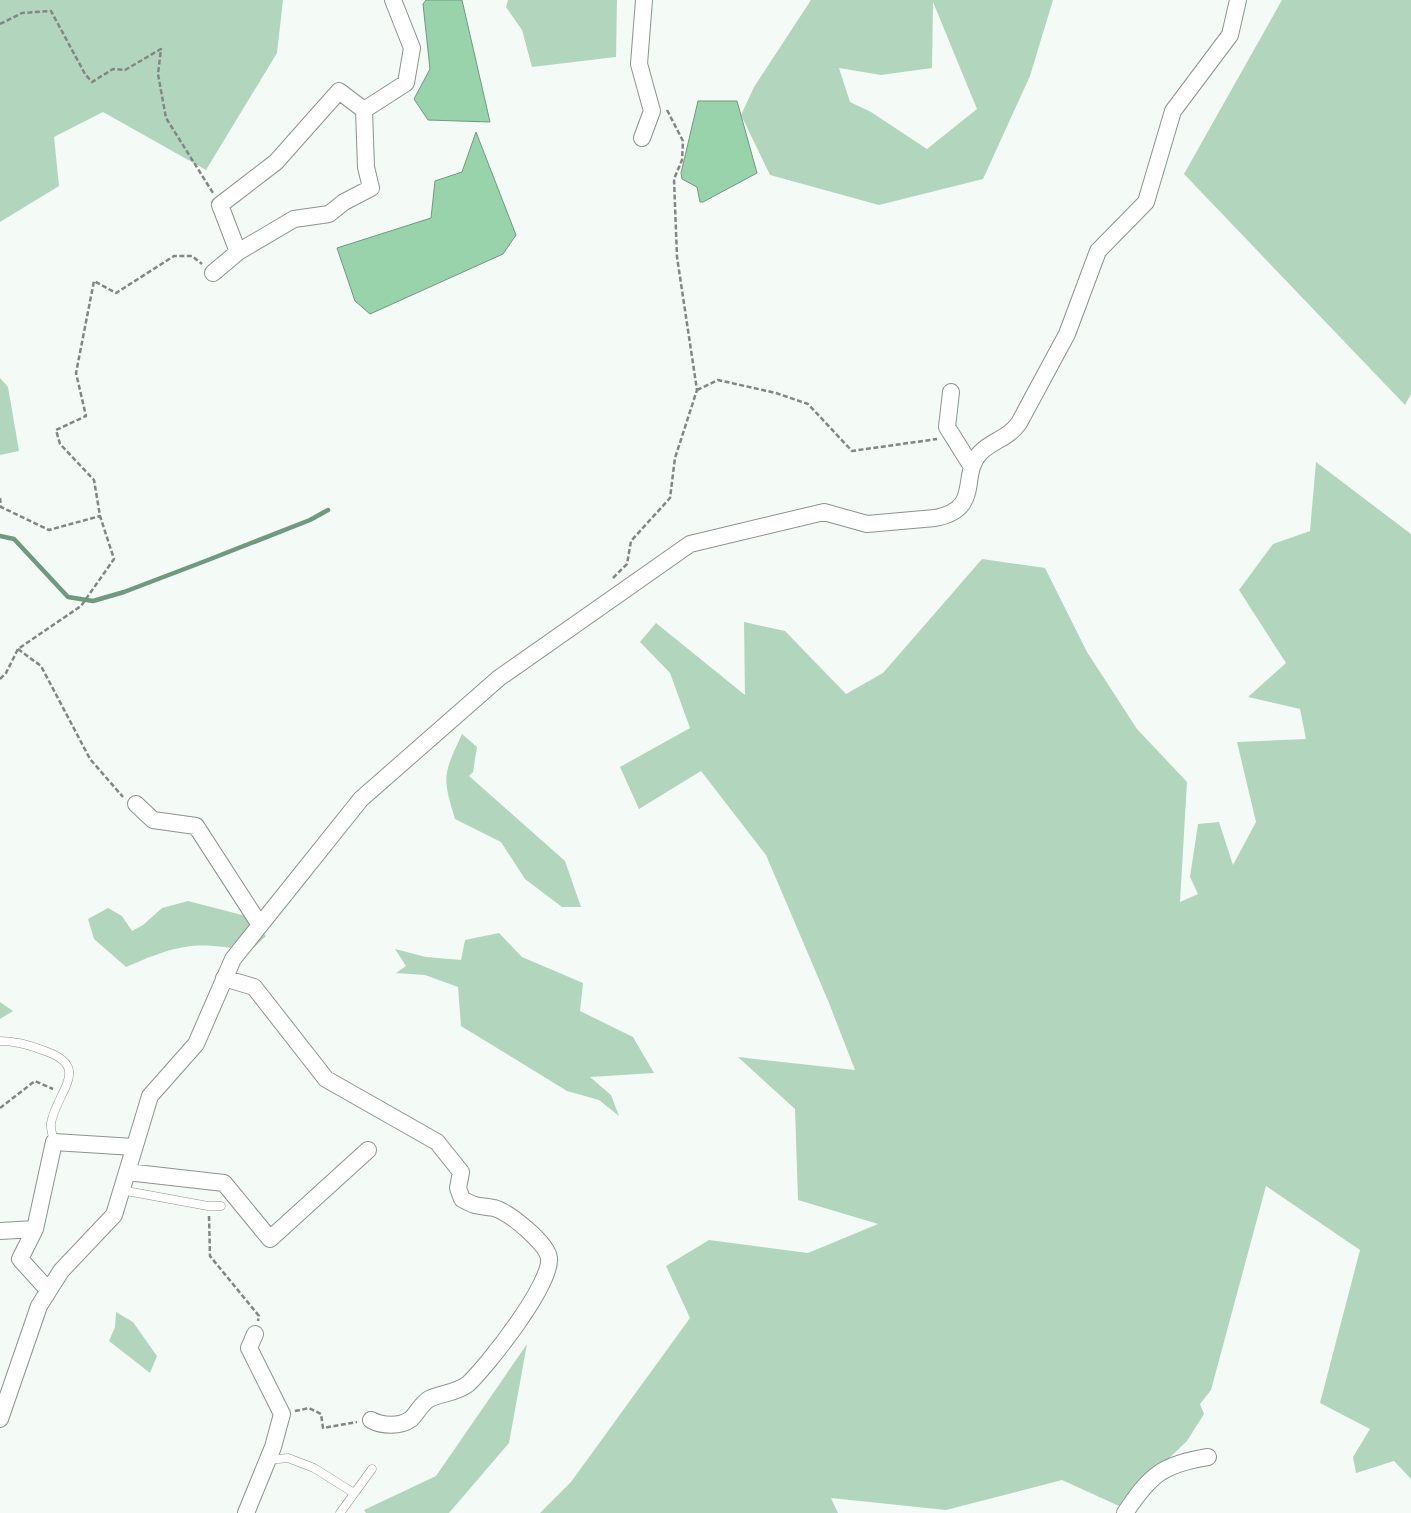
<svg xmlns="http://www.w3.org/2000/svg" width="1411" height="1513" font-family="Signika,sans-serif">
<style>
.green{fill:#b2d6bd;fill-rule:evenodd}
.water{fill:#98d3ac;stroke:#709a7f}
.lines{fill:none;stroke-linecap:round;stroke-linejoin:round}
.stream{stroke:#709a7f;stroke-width:4.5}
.lane-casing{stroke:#8d938f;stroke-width:9}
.street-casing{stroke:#8d938f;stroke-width:18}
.path{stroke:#828684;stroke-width:2.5;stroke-dasharray:5 2.5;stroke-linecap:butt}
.lane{stroke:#fff;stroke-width:8}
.street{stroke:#fff;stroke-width:16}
</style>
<rect width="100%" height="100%" fill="#f4faf6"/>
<!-- green -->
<path class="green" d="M 0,0 L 283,0 L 277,53 L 206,170 L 103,112 L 54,137 L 59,186 L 0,222 Z
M 508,0 L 617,0 L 616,57 L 532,67 L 522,30 L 506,7 Z
M 811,0 L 1053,0 L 1030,76 L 983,179 L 879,205 L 770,175 L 741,115 L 754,87 ZM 933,2 L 977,109 L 927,149 L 871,112 L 850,102 L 839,68 L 881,75 L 932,68 Z
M 1282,0 L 1411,0 L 1411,394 L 1405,405 L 1184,174 Z
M 0,378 L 8,387 L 19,451 L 0,455 Z
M 1316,462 L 1411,534 L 1411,1479 L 1394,1461 L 1356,1473 L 1353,1457 L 1370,1429 L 1320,1403 L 1360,1250 L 1266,1186 L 1211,1390 L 1200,1404 L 1204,1414 L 1187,1441 L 1119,1506 L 1062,1480 L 946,1510 L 831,1498 L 838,1513 L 540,1513 L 571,1482 L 690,1318 L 666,1266 L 709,1240 L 808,1253 L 878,1224 L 798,1200 L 795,1109 L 738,1057 L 855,1070 L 829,1003 L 766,855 L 701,771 L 639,809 L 620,767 L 690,728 L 670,673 L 640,642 L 656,623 L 745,695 L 744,622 L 785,631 L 846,694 L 883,673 L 982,559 L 1045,568 L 1087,652 L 1137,729 L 1187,782 L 1180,902 L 1198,894 L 1190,877 L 1198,824 L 1219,822 L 1233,865 L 1256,822 L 1237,742 L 1306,739 L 1300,709 L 1248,697 L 1286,663 L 1239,590 L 1273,544 L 1310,531 Z
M 462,734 L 477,747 L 473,772 L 469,776 L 565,861 L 581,907 L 562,907 L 525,879 L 501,842 L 455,819 C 442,776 443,775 462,734 Z
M 188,901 L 246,916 L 266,936 L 249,952 C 197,939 174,946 126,967 L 94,939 L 88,919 L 108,908 L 122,916 L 132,931 L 143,925 L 162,908 Z
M 499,933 L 522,957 L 583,983 L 580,1011 L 633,1037 L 654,1073 L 590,1077 L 611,1095 L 619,1116 L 599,1100 L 567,1091 L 461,1026 L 458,987 L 425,975 L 396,973 L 406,966 L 395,949 L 426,957 L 461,960 L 465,940 Z
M 0,1002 L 13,1011 L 0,1019 Z
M 116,1312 L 133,1322 L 157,1356 L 150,1373 L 109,1341 L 115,1327 Z
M 527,1344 L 509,1443 L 449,1513 L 366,1513 L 364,1510 L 436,1476 Z"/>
<!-- water -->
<path class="water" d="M 426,0 L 462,0 L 490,122 L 428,120 L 414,99 L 430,69 L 423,4 Z
M 698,101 L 737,101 L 757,173 L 703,202 L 700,202 L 697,187 L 682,179 L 681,173 Z
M 476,132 L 516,235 L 503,254 L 370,314 L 355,301 L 337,248 L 431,218 L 435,181 L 462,172 Z"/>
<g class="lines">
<!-- stream -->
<path class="stream" d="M 0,536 L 14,539 L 68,597 L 93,601 L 124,592 L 208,560 L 310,520 L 328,510"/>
<!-- lane casing -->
<g class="lane-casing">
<path id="lane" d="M 0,1041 C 17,1041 30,1045 45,1051 C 92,1067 57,1091 51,1123 C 50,1128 53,1136 54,1142
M 121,1190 L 208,1206 L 221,1206
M 268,1460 L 288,1458 L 314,1468 L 354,1493
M 340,1513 L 372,1469"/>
</g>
<!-- street casing -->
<g class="street-casing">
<path id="street" d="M 642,138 L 652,111 L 639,64 L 644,0
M 238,252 L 220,205 L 276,162 L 339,91 L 364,110
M 213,273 L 238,252 L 294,219 L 329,214 L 344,202 L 371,188 L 366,167 L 364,110 L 406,83 L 412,48 L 393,0
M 951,392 L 947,427 L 972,467
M 136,804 L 153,820 L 196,826 L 260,925
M 224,978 L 254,987 L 326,1079 L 437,1142 L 461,1172 L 458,1188 L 462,1199 C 478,1208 479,1205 494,1208 C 509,1212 547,1243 549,1258 C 552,1284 488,1365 468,1384 C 457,1393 441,1393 429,1399 C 422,1403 417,1413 411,1419 C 400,1427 382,1426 371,1420
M 127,1172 L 224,1183 L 270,1239 L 368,1150
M 0,1231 L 35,1229
M 48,1290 L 20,1259 L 35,1229 L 54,1142 L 134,1147
M 0,1419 L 39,1306 L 61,1271 L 114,1215 L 150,1096 L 196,1044 L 233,959 L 361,799 L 499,678 L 690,544 L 824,512 L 867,524 L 935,518 C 983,509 959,475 980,453 C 992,440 1008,439 1019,423 L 1067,334 L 1098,251 L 1146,202 L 1173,111 L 1230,35 L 1238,0
M 246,1513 L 273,1447 L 282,1414 L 249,1348 L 255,1334
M 1125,1513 C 1150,1475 1163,1464 1208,1457"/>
</g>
<!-- path -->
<path class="path" d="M 0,24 L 22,13 L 51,11 L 85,74 L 92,82 L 113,69 L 125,70 L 161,49 L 158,74 L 166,118 L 213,193
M 697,390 L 718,380 L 776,393 L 808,404 L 852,451 L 937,439
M 0,498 L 1,507 L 49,530 L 100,516
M 613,578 L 627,564 L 631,541 L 670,498 L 675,458 L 697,390 L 677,257 L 674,179 L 682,160 L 683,141 L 667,110
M 18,649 L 41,666 L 90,759 L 123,797
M 0,679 L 6,673 L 18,649 L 81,606 L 114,559 L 100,516 L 94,480 L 60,444 L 56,430 L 86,416 L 76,373 L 94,281 L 116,293 L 174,256 L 192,256 L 202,264
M 0,1108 L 35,1081 L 53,1089
M 209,1216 L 210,1256 L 259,1316 L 258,1321
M 295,1411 L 309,1408 L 321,1414 L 323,1428 L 357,1422"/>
<!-- lane -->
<use href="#lane" class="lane"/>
<!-- street -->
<use href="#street" class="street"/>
</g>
</svg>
